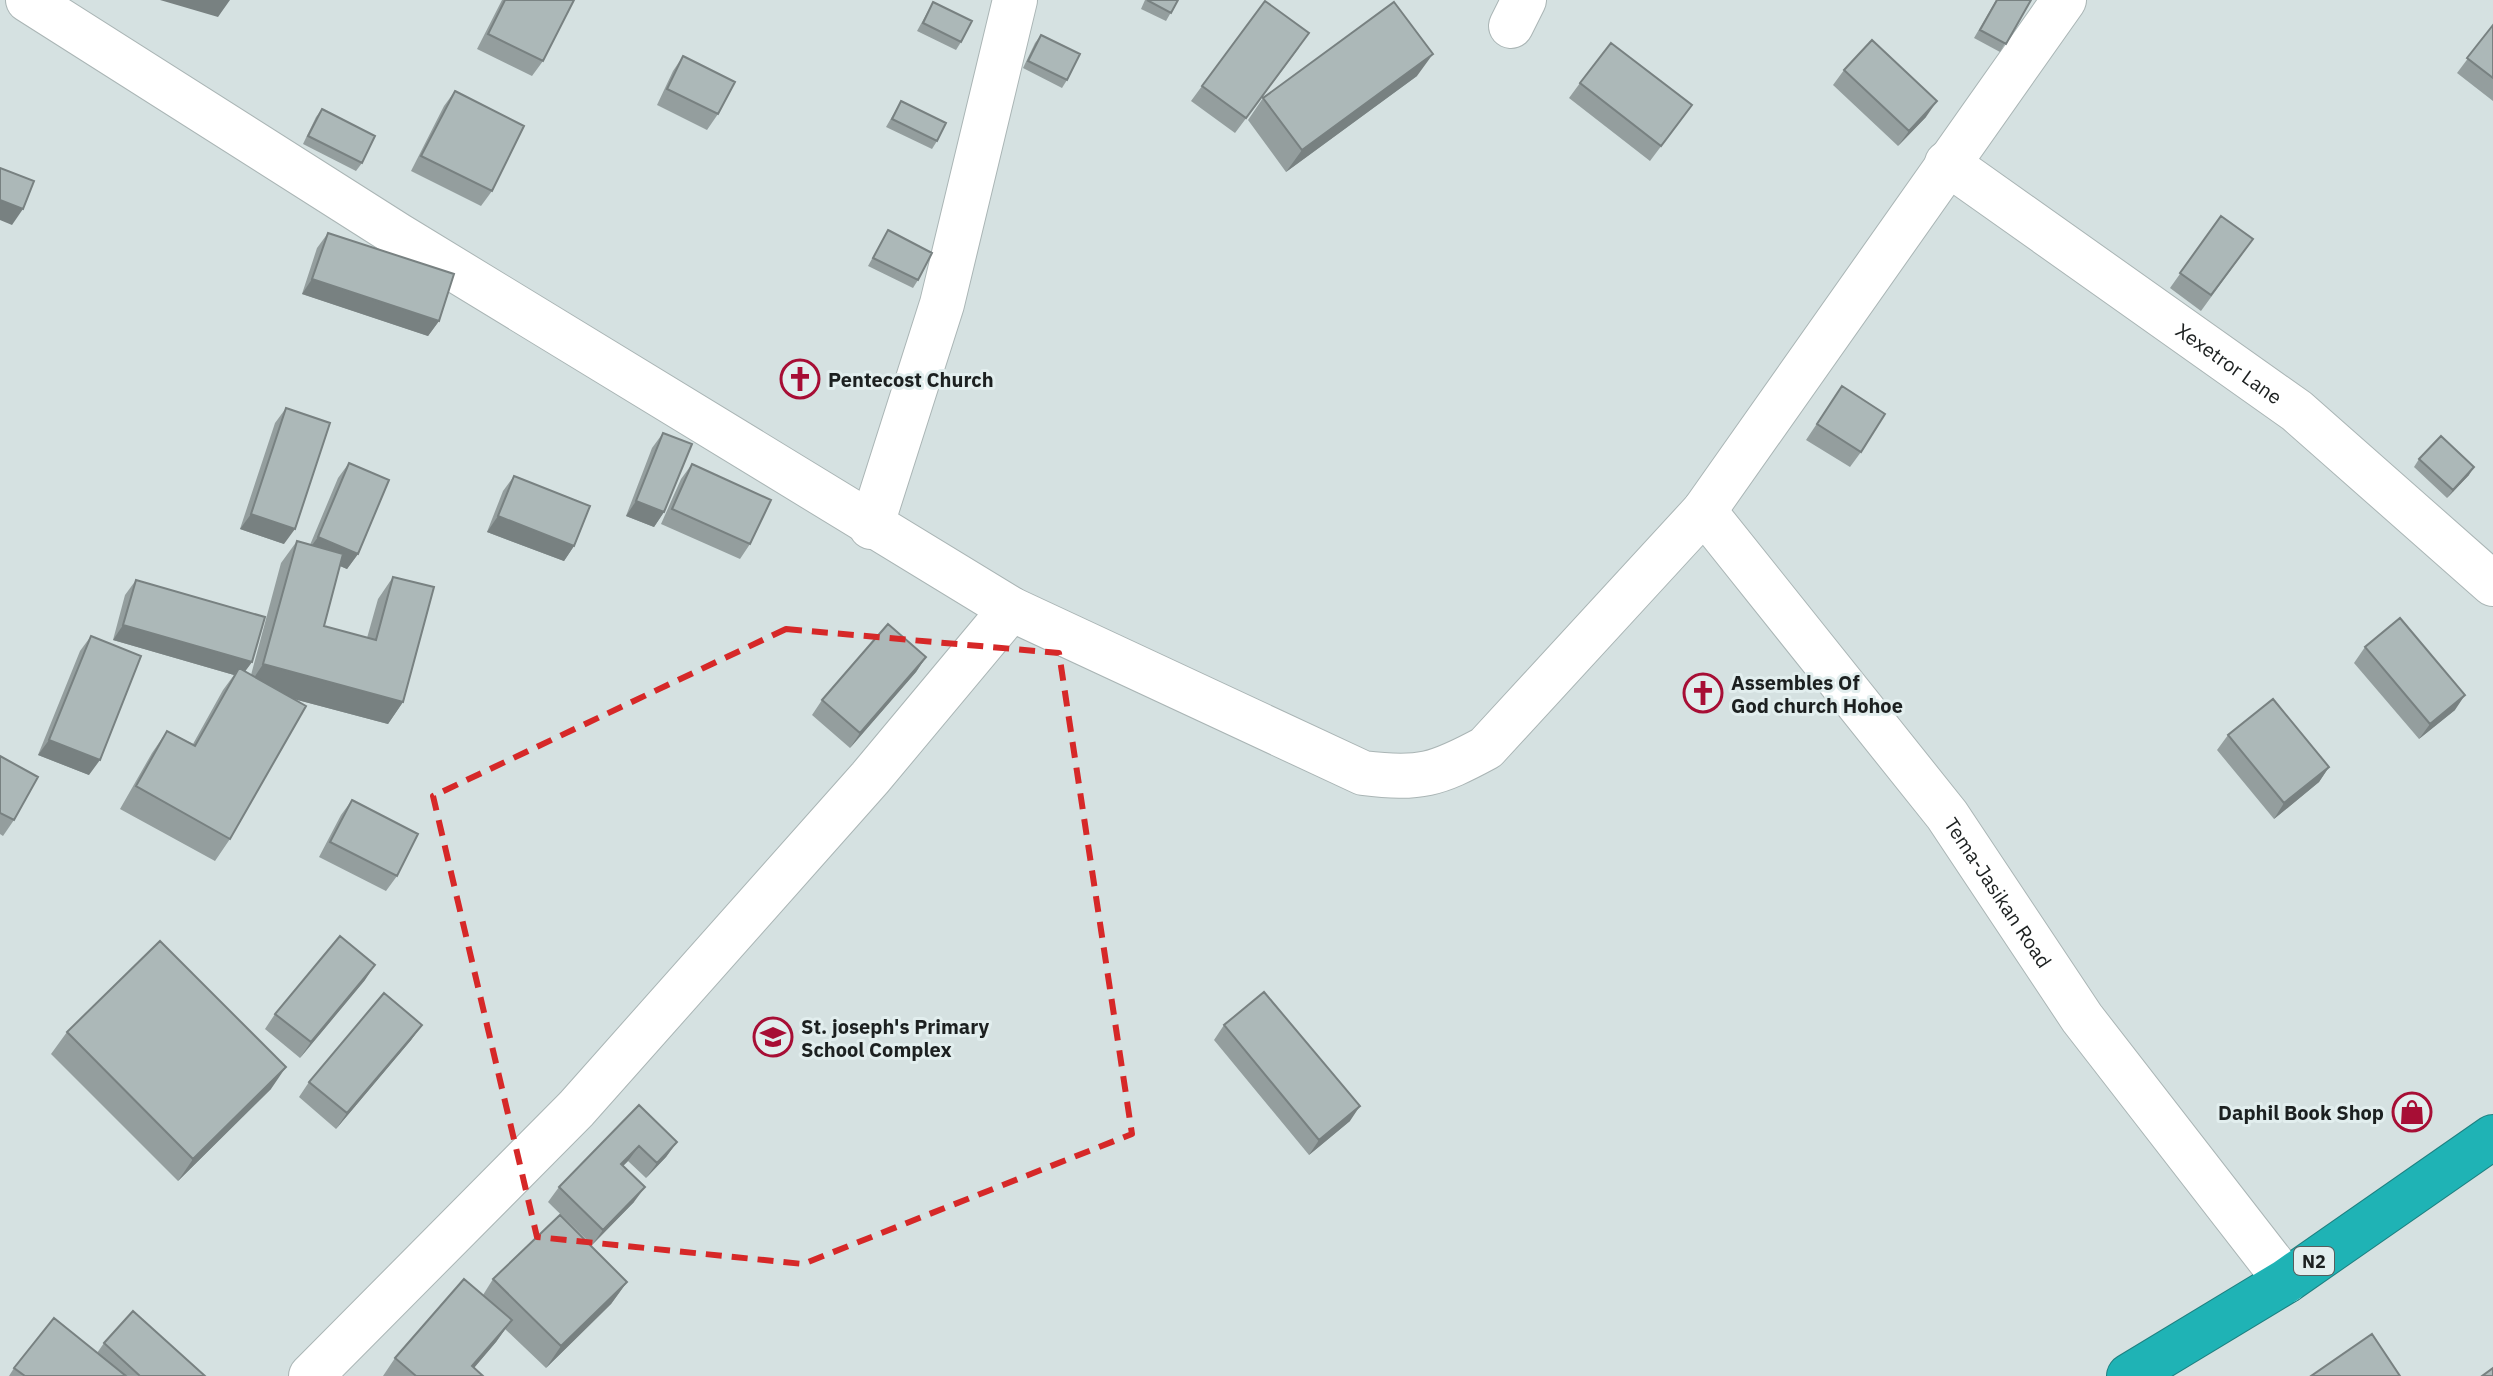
<svg xmlns="http://www.w3.org/2000/svg" width="2493" height="1376" font-family="'IBM Plex Sans',sans-serif">
<style>
.lines{fill:none;stroke-linecap:round;stroke-linejoin:round}
.minor-casing{stroke:#aab5b5;stroke-width:46}
.highway-casing{stroke:#1e8081;stroke-width:46}
.minor{stroke:#fff;stroke-width:44}
.highway{stroke:#1fb3b5;stroke-width:44}
.wall{fill:#949e9e}
.shaded-wall{fill:#788181}
.building{fill:#acb8b8;stroke:#788181;stroke-width:2}
.marked{fill:none;stroke:#d62828;stroke-width:6;stroke-dasharray:16 10;stroke-linejoin:round}
.labels{text-anchor:middle;dominant-baseline:central;stroke-width:6;stroke-linejoin:round;paint-order:stroke}
.shield{fill:#e2eeee;stroke:#575e5e;stroke-width:2}
.shield-label{font-size:18px;font-weight:bold;fill:#1c2020}
.street-label{font-size:20px;fill:#1c2020;stroke:#e2eeee}
.poi-label{font-size:20px;font-weight:bold;fill:#1c2020;stroke:#e2eeee;text-anchor:start}
</style>
<rect width="100%" height="100%" fill="#d5e1e1"/>
<g class="lines">
<!-- minor casing -->
<g class="minor-casing">
<g id="minor">
<path d="M 28,0 L 398,235 L 1011,609 L 1363,773 C 1420,780 1436,775 1486,748 L 1704,511 L 2064,0"/>
<path d="M 1511,26 L 1524,0"/>
<path id="s1" d="M 1947,163 L 2297,411 L 2493,584"/>
<path id="s2" d="M 1704,511 L 1947,815 L 2082,1018 L 2286,1281"/>
<path d="M 871,527 L 942,304 L 1015,0"/>
<path d="M 311,1376 L 576,1109 L 870,778 L 1011,609"/>
</g>
</g>
<!-- highway casing -->
<g class="highway-casing">
<path id="highway" d="M 2129,1376 L 2286,1281 L 2493,1137"/>
</g>
<!-- minor -->
<use href="#minor" class="minor"/>
<!-- highway -->
<use href="#highway" class="highway"/>
</g>
<!-- wall -->
<path class="wall" d="M 502,0 L 574,0 L 543,61 L 532,76 L 477,49 Z
M 1145,0 L 1178,0 L 1166,21 L 1141,9 Z
M 1996,0 L 2031,0 L 2000,52 L 1974,38 Z
M 933,2 L 961,42 L 956,50 L 917,31 Z
M 2493,25 L 2493,101 L 2457,73 Z
M 1041,35 L 1067,80 L 1062,88 L 1023,68 L 1035,43 Z
M 1299,48 L 1235,133 L 1191,101 L 1202,86 Z
M 683,56 L 718,114 L 707,130 L 657,105 L 673,71 Z
M 1844,70 L 1926,117 L 1898,146 L 1833,85 Z
M 1417,76 L 1286,172 L 1248,120 L 1263,98 Z
M 1580,83 L 1692,105 L 1650,161 L 1569,98 Z
M 455,91 L 492,191 L 481,206 L 411,171 L 444,106 Z
M 901,101 L 937,141 L 932,149 L 886,127 Z
M 322,109 L 362,163 L 356,171 L 303,144 L 316,117 Z
M 2221,216 L 2253,239 L 2201,311 L 2170,288 Z
M 888,230 L 918,280 L 913,288 L 868,266 Z
M 328,233 L 439,321 L 428,336 L 302,294 L 317,248 Z
M 1842,386 L 1861,452 L 1850,467 L 1806,440 Z
M 286,408 L 284,544 L 240,529 L 275,423 Z
M 663,433 L 664,512 L 654,527 L 626,516 L 652,448 Z
M 2419,459 L 2469,475 L 2447,498 L 2414,467 Z
M 349,463 L 358,554 L 347,569 L 340,566 L 324,626 L 367,638 L 378,599 L 393,577 L 403,702 L 388,724 L 294,699 L 230,839 L 215,861 L 120,809 L 152,753 L 167,731 L 193,744 L 223,690 L 234,675 L 113,640 L 125,595 L 136,580 L 252,662 L 245,671 L 251,675 L 281,563 L 297,541 L 310,545 L 338,478 Z
M 692,464 L 750,544 L 740,559 L 661,524 L 681,479 Z
M 514,476 L 574,546 L 564,561 L 487,532 L 503,491 Z
M 91,636 L 89,775 L 38,755 L 80,651 Z
M 2365,647 L 2455,710 L 2419,739 L 2354,663 Z
M 926,657 L 916,672 L 850,748 L 812,715 L 822,700 Z
M 2228,735 L 2329,767 L 2319,782 L 2274,819 L 2217,750 Z
M 0,756 L 14,820 L 3,836 L 0,834 Z
M 352,800 L 397,876 L 386,891 L 319,857 L 341,815 Z
M 365,980 L 300,1058 L 265,1029 L 275,1014 Z
M 422,1025 L 411,1040 L 336,1129 L 299,1097 L 309,1082 Z
M 1224,1025 L 1350,1121 L 1309,1155 L 1214,1040 Z
M 67,1032 L 271,1089 L 178,1181 L 51,1054 Z
M 639,1105 L 677,1142 L 666,1157 L 646,1178 L 628,1161 L 623,1166 L 634,1202 L 592,1245 L 548,1202 L 559,1187 Z
M 493,1279 L 627,1282 L 611,1304 L 546,1368 L 505,1329 L 496,1342 L 474,1368 L 483,1376 L 383,1376 L 395,1358 L 483,1295 Z
M 104,1343 L 205,1376 L 9,1376 L 14,1368 L 97,1353 Z"/>
<!-- shaded-wall -->
<path class="shaded-wall" d="M 160,0 L 230,0 L 218,17 Z
M 1433,54 L 1417,76 L 1286,172 L 1302,150 Z
M 1937,101 L 1926,117 L 1898,146 L 1909,131 Z
M 0,200 L 23,209 L 12,225 L 0,220 Z
M 312,279 L 439,321 L 428,336 L 302,294 Z
M 2474,467 L 2469,475 L 2447,498 L 2453,490 Z
M 636,501 L 664,512 L 654,527 L 626,516 Z
M 251,514 L 295,529 L 284,544 L 240,529 Z
M 498,516 L 574,546 L 564,561 L 487,532 Z
M 318,537 L 358,554 L 347,569 L 307,552 Z
M 123,625 L 252,662 L 241,677 L 239,668 L 234,675 L 113,640 Z
M 926,657 L 916,672 L 850,748 L 860,733 Z
M 263,664 L 403,702 L 388,724 L 248,687 Z
M 2465,695 L 2455,710 L 2419,739 L 2430,724 Z
M 49,740 L 100,760 L 89,775 L 38,755 Z
M 2329,767 L 2319,782 L 2274,819 L 2284,803 Z
M 375,965 L 365,980 L 300,1058 L 311,1042 Z
M 422,1025 L 411,1040 L 336,1129 L 347,1113 Z
M 286,1067 L 271,1089 L 178,1181 L 193,1159 Z
M 1360,1106 L 1350,1121 L 1309,1155 L 1319,1140 Z
M 677,1142 L 666,1157 L 646,1178 L 657,1163 Z
M 639,1146 L 628,1161 L 610,1179 L 621,1164 Z
M 645,1187 L 634,1202 L 592,1245 L 603,1230 Z
M 627,1282 L 611,1304 L 546,1368 L 561,1346 Z
M 512,1320 L 496,1342 L 467,1376 L 472,1366 Z"/>
<!-- building -->
<path class="building" d="M 505,0 L 574,0 L 543,61 L 488,34 Z
M 1147,0 L 1178,0 L 1171,13 Z
M 1997,0 L 2031,0 L 2006,44 L 1980,30 Z
M 1265,1 L 1309,33 L 1246,118 L 1202,86 Z
M 933,2 L 972,21 L 961,42 L 923,23 Z
M 1394,2 L 1433,54 L 1302,150 L 1263,98 Z
M 2493,25 L 2493,78 L 2467,58 Z
M 1041,35 L 1080,54 L 1067,80 L 1028,61 Z
M 1872,40 L 1937,101 L 1909,131 L 1844,70 Z
M 1611,43 L 1692,105 L 1661,146 L 1580,83 Z
M 683,56 L 735,82 L 718,114 L 667,89 Z
M 455,91 L 524,126 L 492,191 L 421,156 Z
M 901,101 L 946,123 L 937,141 L 892,119 Z
M 322,109 L 375,136 L 362,163 L 308,136 Z
M 0,168 L 34,181 L 23,209 L 0,200 Z
M 2221,216 L 2253,239 L 2211,295 L 2180,273 Z
M 888,230 L 932,253 L 918,280 L 873,258 Z
M 328,233 L 454,274 L 439,321 L 312,279 Z
M 1842,386 L 1885,414 L 1861,452 L 1817,424 Z
M 286,408 L 330,423 L 295,529 L 251,514 Z
M 663,433 L 692,444 L 664,512 L 636,501 Z
M 2441,436 L 2474,467 L 2453,490 L 2419,459 Z
M 349,463 L 389,480 L 358,554 L 318,537 Z
M 692,464 L 771,500 L 750,544 L 672,509 Z
M 514,476 L 590,506 L 574,546 L 498,516 Z
M 297,541 L 343,554 L 324,626 L 376,640 L 393,577 L 434,587 L 403,702 L 263,664 Z
M 136,580 L 265,617 L 252,662 L 123,625 Z
M 2400,618 L 2465,695 L 2430,724 L 2365,647 Z
M 888,624 L 926,657 L 860,733 L 822,700 Z
M 91,636 L 141,656 L 100,760 L 49,740 Z
M 239,668 L 306,706 L 230,839 L 136,786 L 167,731 L 195,746 Z
M 2273,699 L 2329,767 L 2284,803 L 2228,735 Z
M 0,756 L 38,777 L 14,820 L 0,813 Z
M 352,800 L 418,834 L 397,876 L 330,842 Z
M 340,936 L 375,965 L 311,1042 L 275,1014 Z
M 160,941 L 286,1067 L 193,1159 L 67,1032 Z
M 1264,992 L 1360,1106 L 1319,1140 L 1224,1025 Z
M 384,993 L 422,1025 L 347,1113 L 309,1082 Z
M 639,1105 L 677,1142 L 657,1163 L 639,1146 L 621,1164 L 645,1187 L 603,1230 L 559,1187 Z
M 560,1215 L 627,1282 L 561,1346 L 493,1279 Z
M 464,1279 L 512,1320 L 472,1366 L 483,1376 L 416,1376 L 395,1358 Z
M 133,1311 L 205,1376 L 140,1376 L 104,1343 Z
M 54,1318 L 126,1376 L 25,1376 L 14,1368 Z
M 2372,1334 L 2400,1376 L 2311,1376 Z
M 2493,1368 L 2493,1376 L 2482,1376 Z"/>
<!-- marked area -->
<path class="marked" d="M 786,629 L 1059,653 L 1132,1134 L 803,1264 L 537,1237 L 433,796 Z"/>
<!-- icons -->
<defs>
<g id="church-ring" transform="scale(2)"><circle r="9.5" fill="#e2eeee" stroke="#a70e35" stroke-width="1.5"/><path d="M-1.2-6h2.4v3.5h3.3v2.4h-3.3V6h-2.4V-.1h-3.3v-2.4h3.3Z" fill="#a70e35"/></g>
<g id="school-ring" transform="scale(2)"><circle r="9.5" fill="#e2eeee" stroke="#a70e35" stroke-width="1.5"/><path d="M0-5L7-2L0 1L-7-2ZM-4 1L0 2.5L4 1V4Q0 6-4 4Z" fill="#a70e35"/></g>
<g id="shop-ring" transform="scale(2)"><circle r="9.5" fill="#e2eeee" stroke="#a70e35" stroke-width="1.5"/><path d="M-5-2.5h2.3a2.7 3.5 0 0 1 5.4 0H5L5.5 6h-11ZM-1.5-2.5h3a1.5 2.3 0 0 0-3 0Z" fill="#a70e35"/></g>
</defs>
<g fill-rule="evenodd">
<use href="#church-ring" x="800" y="379"/>
<use href="#church-ring" x="1703" y="693"/>
<use href="#school-ring" x="773" y="1037"/>
<use href="#shop-ring" x="2412" y="1112"/>
</g>
<g class="labels">
<!-- shield labels -->
<rect class="shield" x="2294" y="1247" width="40" height="28" rx="6"/>
<g class="shield-label">
<text x="2314" y="1261">N2</text>
</g>
<!-- street labels -->
<g class="street-label">
<text stroke="none"><textPath href="#s1" startOffset="346">Xexetror Lane</textPath></text>
<text stroke="none"><textPath href="#s2" startOffset="482">Tema-Jasikan Road</textPath></text>
</g>
<!-- poi labels -->
<g class="poi-label">
<text x="828" y="379">Pentecost Church</text>
<text x="1731" y="682">Assembles Of<tspan x="1731" dy="23">God church Hohoe</tspan></text>
<text x="801" y="1026">St. joseph's Primary<tspan x="801" dy="23">School Complex</tspan></text>
<text x="2384" y="1112" text-anchor="end">Daphil Book Shop</text>
</g>
</g>
</svg>
